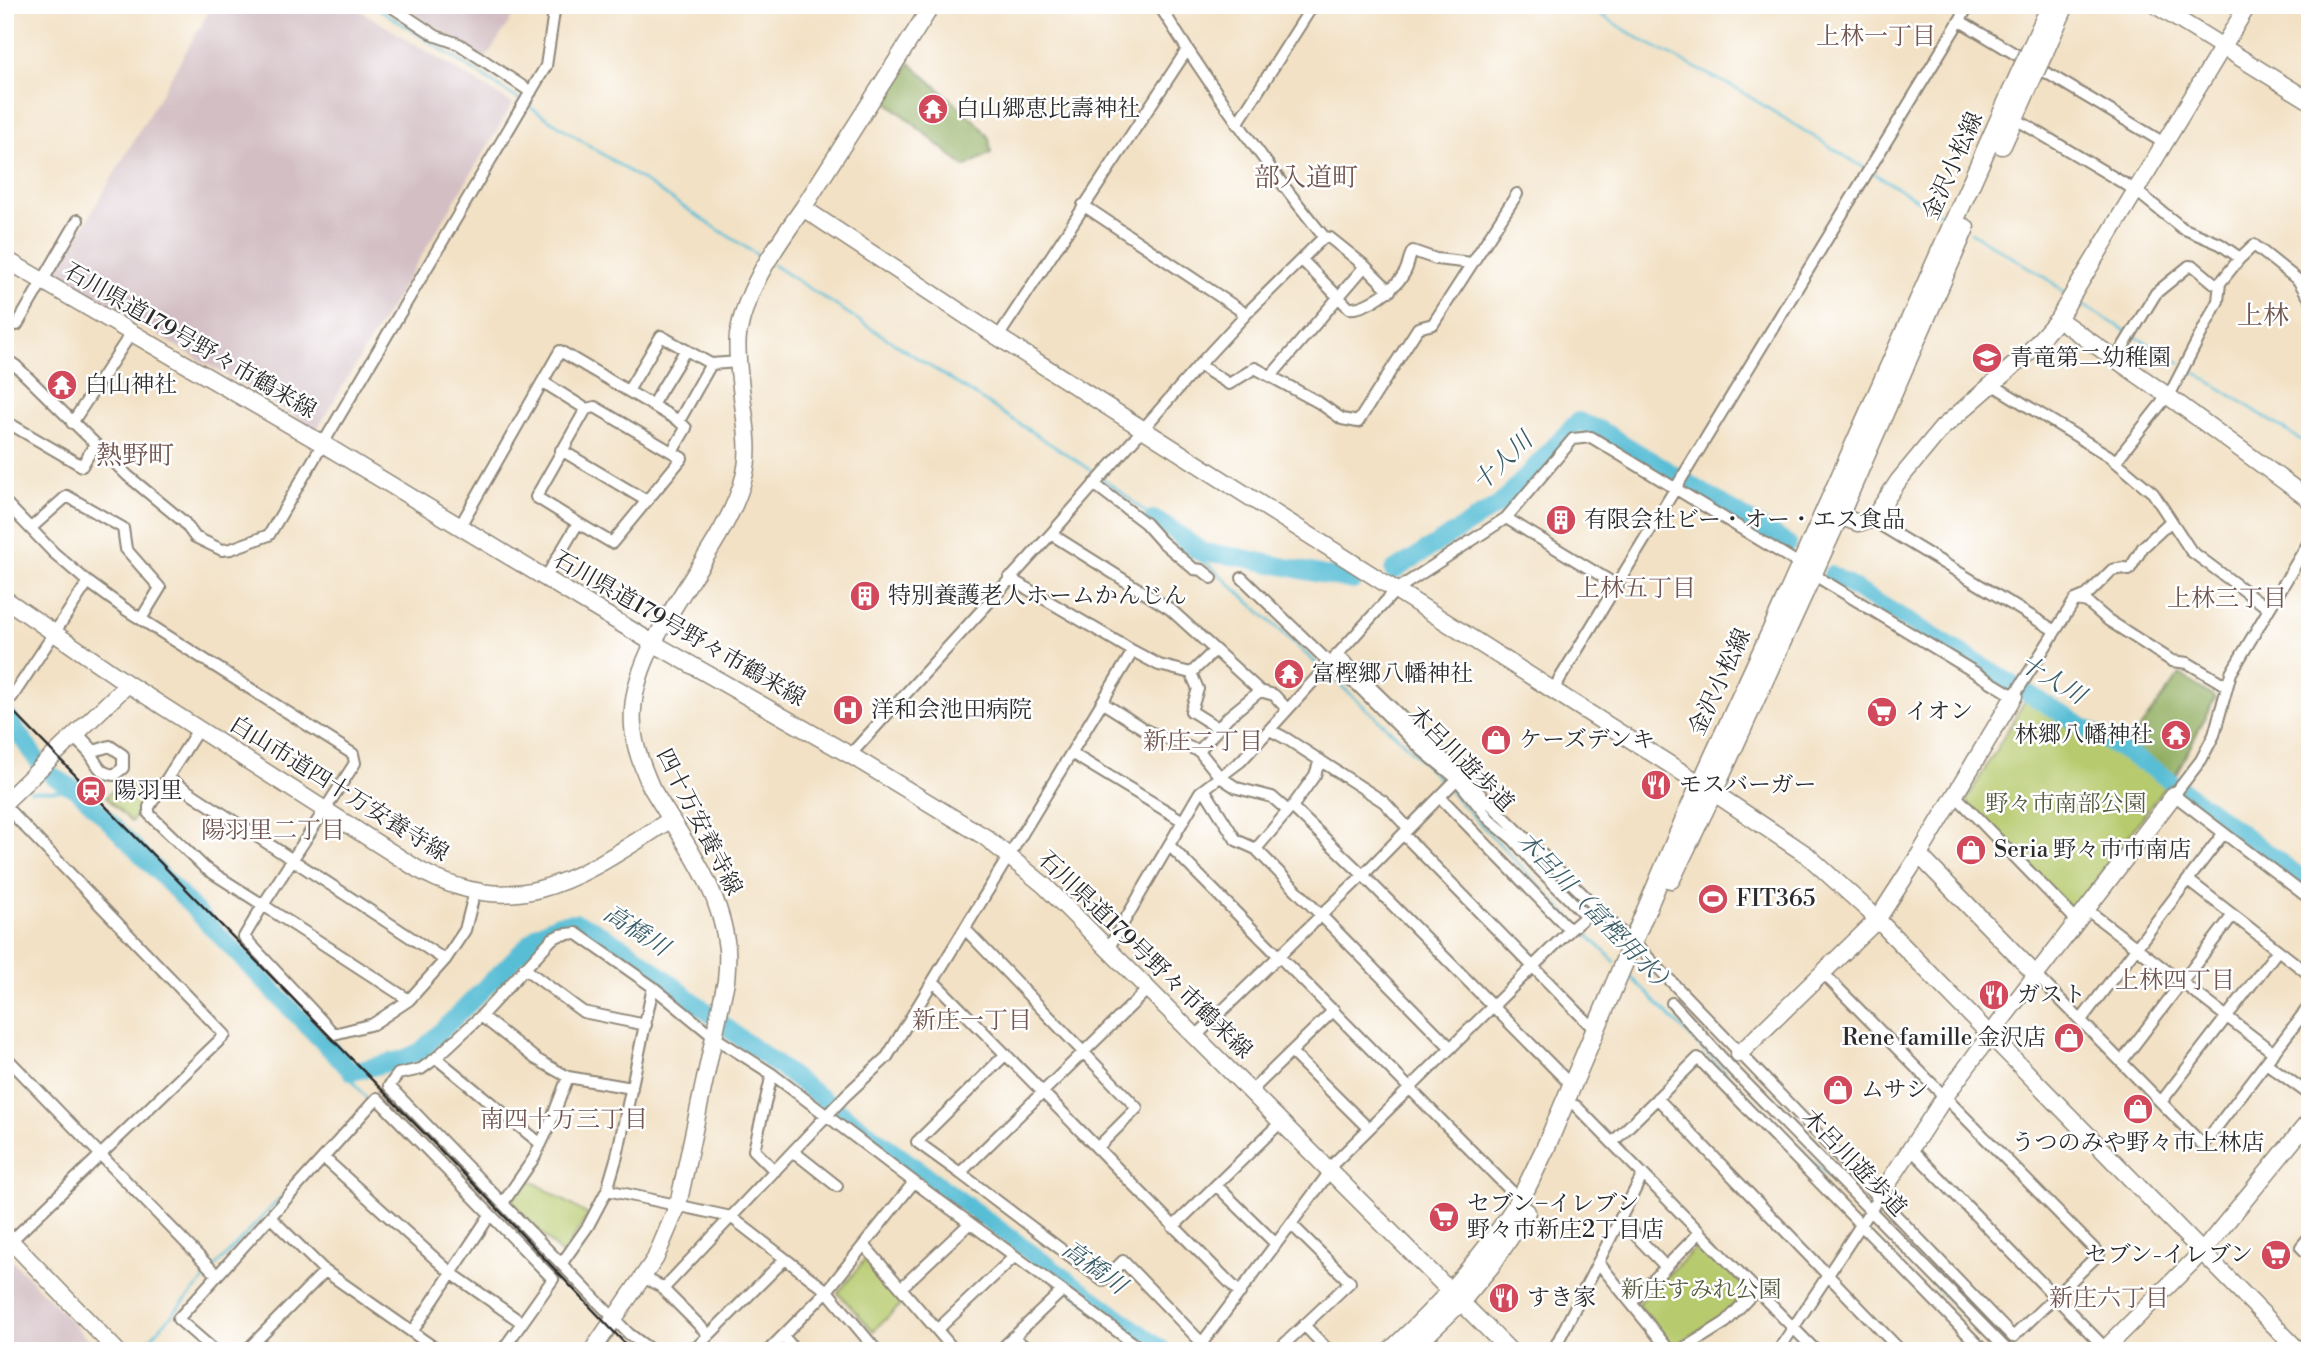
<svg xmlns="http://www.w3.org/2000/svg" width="2315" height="1356" font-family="'Libre Bodoni','Noto Serif JP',serif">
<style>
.industrial{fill:#d2bec3}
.green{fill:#b7ca6e;stroke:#717a4c;stroke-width:2}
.forest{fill:#91ae61;stroke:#5e6c46;stroke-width:2}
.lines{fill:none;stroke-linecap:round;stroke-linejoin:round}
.stream{stroke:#59bed6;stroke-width:2.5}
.river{stroke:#59bed6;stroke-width:18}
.street-casing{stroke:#8e8678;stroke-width:14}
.secondary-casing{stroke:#8e8678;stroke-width:19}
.primary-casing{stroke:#8e8678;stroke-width:21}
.street{stroke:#fff;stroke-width:10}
.secondary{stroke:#fff;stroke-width:16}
.primary{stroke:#fff;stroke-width:18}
.rail{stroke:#2b2b2b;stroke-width:2.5}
.primary-bridge-casing{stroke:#8e8678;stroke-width:21;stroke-linecap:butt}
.primary-bridge{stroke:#fff;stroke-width:18}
.labels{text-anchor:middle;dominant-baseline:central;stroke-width:5;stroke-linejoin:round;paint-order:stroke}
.poi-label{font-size:23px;fill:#2b2b2b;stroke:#fff;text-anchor:start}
.street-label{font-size:23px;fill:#2b2b2b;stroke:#fff}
.park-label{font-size:23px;fill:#555b3f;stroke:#fff}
.neighbourhood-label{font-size:24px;fill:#71554f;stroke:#fff}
.water-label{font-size:24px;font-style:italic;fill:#3b5e67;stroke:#fff}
.quarter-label{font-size:26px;fill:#71554f;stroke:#fff}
</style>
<rect width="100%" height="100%" fill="#fff"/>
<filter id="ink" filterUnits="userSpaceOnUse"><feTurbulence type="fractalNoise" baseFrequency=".0143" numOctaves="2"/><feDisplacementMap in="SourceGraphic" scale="14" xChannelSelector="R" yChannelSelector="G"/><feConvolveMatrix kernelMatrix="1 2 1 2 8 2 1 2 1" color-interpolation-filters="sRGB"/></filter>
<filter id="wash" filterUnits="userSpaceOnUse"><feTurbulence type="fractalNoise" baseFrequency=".00686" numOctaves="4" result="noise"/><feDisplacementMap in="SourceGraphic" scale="28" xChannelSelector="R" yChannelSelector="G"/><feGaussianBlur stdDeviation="1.57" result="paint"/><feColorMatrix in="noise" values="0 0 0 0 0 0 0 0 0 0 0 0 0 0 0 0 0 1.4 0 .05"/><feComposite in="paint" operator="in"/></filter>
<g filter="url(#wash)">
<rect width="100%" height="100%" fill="#f2e1c5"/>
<!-- industrial -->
<path class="industrial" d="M 213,5 L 351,5 L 513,104 L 317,429 L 55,275 Z
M 400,5 L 520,5 L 486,58 Z
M 5,1253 L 99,1351 L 5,1351 Z"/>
<!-- green -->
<path class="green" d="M 2026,699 L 2167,784 L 2073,911 L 1966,801 Z
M 123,780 L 152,792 L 131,822 L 106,797 Z
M 527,1178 L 588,1215 L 562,1255 L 511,1201 Z
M 1701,1242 L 1748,1290 L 1726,1313 L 1673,1347 L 1638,1304 Z
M 866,1258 L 905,1301 L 873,1331 L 838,1293 Z"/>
<!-- forest -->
<path class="forest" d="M 910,63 L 979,125 L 989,138 L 991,153 L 965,167 L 886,101 Z
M 2180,674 L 2215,698 L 2175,776 L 2128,744 Z"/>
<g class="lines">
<!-- stream -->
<path class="stream" d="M 373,5 L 521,101
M 1585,5 L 1643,41 L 1737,89 L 1866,169
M 527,105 L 762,258
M 1872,172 L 1947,218
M 1971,232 L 2048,279 L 2065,293
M 773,265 L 1097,474
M 2076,301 L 2128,332
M 2133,335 L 2181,363
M 2187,367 L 2310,446
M 1102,478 C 1119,490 1135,503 1150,516 C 1170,535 1180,555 1209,565 L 1321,668
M 1326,672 L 1402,741 L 1445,786
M 30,791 L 78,791
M 1449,791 L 1575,923
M 1580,927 L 1615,962
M 1628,974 L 1864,1213
M 352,1072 L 351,1079 L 368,1100
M 1869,1218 L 1998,1351
M 214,1268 L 282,1196
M 139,1351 L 210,1273"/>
<!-- river -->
<path class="river" d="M 1153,519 L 1173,530 L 1202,552 L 1239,557 L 1353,581
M 1393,571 L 1500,504 L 1578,421 L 1601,430 L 1788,544
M 1832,575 L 2158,772 L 2310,884
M 5,714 L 37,760
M 51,775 L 78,791 L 92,804 L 352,1072 L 403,1059 L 421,1051 L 540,933 L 558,924 L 575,922 L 591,928 L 631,952 L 739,1037 L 1164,1351"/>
</g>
</g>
<g filter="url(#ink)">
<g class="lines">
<!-- street casing -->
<g class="street-casing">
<path id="street" d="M 389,5 L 436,36 L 459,44 L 531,92
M 1960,21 L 2164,143
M 2014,118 L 2135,190 L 2182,228 L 2220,244 L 2240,258
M 1237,124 L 1313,5
M 1083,205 L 1246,314
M 1324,237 L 1330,238 L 1365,266 L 1390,291
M 1302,260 L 1349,308 C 1366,310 1398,286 1405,272 C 1409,265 1408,258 1413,251 L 1436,259 L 1472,263
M 17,325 L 78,220
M 998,337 L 1187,50
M 5,359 L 16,366 L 128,476 L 184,522 L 195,537 L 222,550 L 231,549 L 269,535 L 546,66 L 555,5
M 2115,360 L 2156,293 L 2189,266 L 2195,267 L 2214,283 L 2220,283
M 1199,365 L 1229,384 L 1255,368 L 1318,402 L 1342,419 L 1358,422 L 1418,328 L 1433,324 L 1517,194
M 1271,376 L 1365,266
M 543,382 L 586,409
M 1993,385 L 2109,456 L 2153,493 L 2191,551 L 2269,609
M 628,391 L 661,336 L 711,364 L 739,362
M 652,405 L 685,351
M 5,421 L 82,466 L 95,444
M 72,423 L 132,332
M 561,450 L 647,501
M 672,452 L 686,428 L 679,421
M 2115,462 L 2172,390 L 2218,301 L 2220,283 L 2240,258 L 2254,245 L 2298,280 L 2310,299
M 1094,484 L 1145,523 L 1161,541 L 1194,569 L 1202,570 L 1212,578
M 5,502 L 54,553 L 88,582 L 125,609 L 353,754 L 355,763 L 263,905 L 409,1000 L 445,960 L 465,930 L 475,891
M 1506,518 L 1573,439 L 1591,437 L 1801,565
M 1872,520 L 2054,630
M 460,526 L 560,351 L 679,421 L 711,364
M 31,528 L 67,496 L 123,528 L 126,549 L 160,588 L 141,619
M 1051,534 L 1170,609 L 1260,691
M 2310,540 L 2231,673 L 2214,735 L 2201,760 L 2174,795 L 2310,899
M 1811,573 L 2014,696 L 2075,600 L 2087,595 L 2112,570 L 2124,568 L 2129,570 L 2143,547 L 2171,521
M 546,577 L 578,523 L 536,497 L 586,409 L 595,407 L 682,458 L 612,543 L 578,523
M 1242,578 L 1345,678 L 1356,684 L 1423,751 L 1457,779 L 1490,820 L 1514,840 L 1536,866 L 1586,916
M 2077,600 L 2087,602 L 2108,620 L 2172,661 L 2188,663 L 2227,686
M 1133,651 L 1159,665 L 1191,673 L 1214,651
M 1337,654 L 1598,909
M 1191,673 L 1198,689 L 1191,711 L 1218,728
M 1553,690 L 1969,5
M 5,691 L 12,697 L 88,582
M 1103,703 L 1147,731 L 1199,751 L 1220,777 L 1237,788 L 1272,797 L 1288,811 L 1292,807 L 1363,875 L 1572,1086
M 199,728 L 149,807 L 149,814 L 205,868 L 263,905 L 244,937 L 334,1034 L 373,1024 L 409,1000
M 1270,730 L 1287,739 L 1384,802 L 1408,828
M 73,737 C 79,743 88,750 93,758 C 99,768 101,773 114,775 L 123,768 L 123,755 L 110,746 L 94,751 L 77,733
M 1199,751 L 1228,717 L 1260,691 L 1274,695 L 1286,708
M 1071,753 L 1183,821
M 850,755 L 1051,534 L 1199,365 L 1246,314 L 1324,237 C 1264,163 1210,86 1159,5
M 168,778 L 445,960
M 1204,789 L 1236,840 L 1256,849 L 1451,1048
M 1955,795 L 2077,921
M 1440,797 L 1570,930
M 5,806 L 225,1035 L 11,1241
M 1292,807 L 1315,775 L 1320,760
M 1403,834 L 1595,1030
M 1170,846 L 1520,1200
M 1256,849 L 1288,811
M 2188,880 L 2310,975
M 2086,909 L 2274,1053
M 965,929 L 1137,1108 L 1097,1148
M 1108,949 L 1200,792 L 1241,761 L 1396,590 L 1506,518 L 1618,586
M 1640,949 L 2013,1337 L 2099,1254 L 1823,973
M 524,968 L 583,1012 L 646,1025
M 2036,975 L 2203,1145 L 2310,1005
M 933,981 C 1036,1084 1137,1190 1240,1293
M 653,987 L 714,1037 L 772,1074 L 914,1182 L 1144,1351
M 1147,990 L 960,1173 L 1103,1281 L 1123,1261 L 1202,1343
M 1672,1003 L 1732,1069 L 2008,1351
M 481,1016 L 536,1059 L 568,1077 L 632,1088
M 2081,1020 L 2223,834
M 1196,1036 L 1363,875 L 1461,775
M 1291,1052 L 1368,1128
M 5,1056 L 217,1275
M 436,1058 L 541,1144
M 2122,1061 L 2233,915
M 2266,1063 L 2310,1095
M 772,1074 L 754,1150 L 775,1171
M 1251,1091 L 1334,1010
M 1657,1098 L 1901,1351
M 2161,1102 L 2278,950
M 1576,1106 L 1816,1351
M 1613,1142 L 1698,1058 L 1984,1351
M 1911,1149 L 2108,1351
M 794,1152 L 837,1186
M 324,1158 L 451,1273 L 521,1322
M 960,1173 L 917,1142 L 1006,1054
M 1216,1185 L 1276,1244
M 503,1203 L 534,1158 L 548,1129 L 568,1077
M 270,1217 L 325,1271
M 1620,1219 L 1666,1267
M 1173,1227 L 1281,1122
M 2310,1236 L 2301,1247 L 2310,1256
M 864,1245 L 955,1351
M 1598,1262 L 1631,1303
M 562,1263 L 588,1226 L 607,1190
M 643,1277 L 660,1286 L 709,1335
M 901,1288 L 970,1223
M 663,1289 L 731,1217 L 827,1291 L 877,1351
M 1304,1325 L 1329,1351
M 937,1330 L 1015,1256
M 412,1332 L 490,1215
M 783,1336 L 796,1351
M 1013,1337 L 1030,1351
M 215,1351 L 178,1319 L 377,1098 L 553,1279 L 502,1351
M 246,1351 L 325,1271 L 439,1351
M 652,1351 L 629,1334 L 389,1086 L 398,1074 L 421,1069 L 436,1058 L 481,1016 L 552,939 L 560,935 L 576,933 L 653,987 L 617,1156 L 607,1190 L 731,1217 L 846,1095 L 887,1057 L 1133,651 L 1009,578
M 693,1351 L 785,1259
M 768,1351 L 827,1291 L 914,1182
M 999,1351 L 1062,1291
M 1196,1351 L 1326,1177 L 1328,1169 L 1570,930 L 1586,916 L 1598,909 L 1632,943
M 1277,1351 L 1350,1282 L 1291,1224
M 1553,1351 L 1643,1174
M 1670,1351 L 1631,1303 L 1700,1232
M 1680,1351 L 1726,1322 L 1757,1289
M 1778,1351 L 1874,1205"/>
</g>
<!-- secondary casing -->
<g class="secondary-casing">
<path id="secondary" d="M 932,5 L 803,208 L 998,337 L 1713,792 L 1807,855 L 1869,911 L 2299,1351
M 2155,5 L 2310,101
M 5,259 L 323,444 L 653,643 L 850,755 L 985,837 L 1045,886 L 1510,1351
M 2058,319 L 2168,396 L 2310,500
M 1839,516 L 1858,523 L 1872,520 L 1899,480 L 1942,428 L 2029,352 L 2058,319 L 2248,5
M 5,599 L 128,684 L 419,870 C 521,925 584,874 670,820
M 2014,696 L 1919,855 L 2036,975
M 5,802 L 128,684
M 1739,1054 L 1877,920 L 1919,855
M 1879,1197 L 1944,1098 L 1990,1035 L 2174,795
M 5,1235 L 117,1351
M 592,1351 L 655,1259 L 678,1205 L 726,981 C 727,970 728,959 727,949 C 721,887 681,838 651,787 C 643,768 634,747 633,726 C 626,641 723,559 744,477 C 752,448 744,417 741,388 C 739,371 736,352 738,335 C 746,287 776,247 803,208
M 2103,1351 L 2202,1252 L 2310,1120"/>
</g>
<!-- primary casing -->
<g class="primary-casing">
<path id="primary" d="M 2033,45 L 2051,5
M 2044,52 L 2065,5
M 2002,145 L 2032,78
M 1671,879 L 1713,792 L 1839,516 L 1965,228
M 1391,1351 C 1439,1306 1483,1259 1518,1203 C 1528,1186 1536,1167 1545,1149 L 1686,816 L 1775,623 L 2021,71
M 1409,1351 L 1460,1302 L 1491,1265 L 1526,1212"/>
</g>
<!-- street -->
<use href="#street" class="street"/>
<!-- secondary -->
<use href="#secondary" class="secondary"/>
<!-- primary -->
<use href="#primary" class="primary"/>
<!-- rail -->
<path class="rail" d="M 5,703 L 491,1202 L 632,1351"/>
<!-- primary-bridge casing -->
<g class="primary-bridge-casing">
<path id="primary-bridge" d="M 2021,71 L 2033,45
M 2032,78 L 2044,52"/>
</g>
<!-- primary-bridge -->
<use href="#primary-bridge" class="primary-bridge"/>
</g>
</g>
<!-- icons -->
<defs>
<g id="temple-disc" transform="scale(1.575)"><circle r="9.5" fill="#d1495b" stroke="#fff"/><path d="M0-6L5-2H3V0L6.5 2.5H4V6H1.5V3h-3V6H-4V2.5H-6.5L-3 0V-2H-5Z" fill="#fff"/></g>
<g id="school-disc" transform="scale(1.575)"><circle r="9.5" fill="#d1495b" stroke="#fff"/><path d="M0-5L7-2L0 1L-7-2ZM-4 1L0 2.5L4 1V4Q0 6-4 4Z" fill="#fff"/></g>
<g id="building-disc" transform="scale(1.575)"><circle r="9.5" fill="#d1495b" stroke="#fff"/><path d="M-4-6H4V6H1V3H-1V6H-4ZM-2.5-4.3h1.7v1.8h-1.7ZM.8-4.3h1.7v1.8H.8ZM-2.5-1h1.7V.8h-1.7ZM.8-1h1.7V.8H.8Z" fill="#fff"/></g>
<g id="hospital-disc" transform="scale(1.575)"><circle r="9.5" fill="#d1495b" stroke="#fff"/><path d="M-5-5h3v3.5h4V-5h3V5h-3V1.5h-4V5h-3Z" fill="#fff"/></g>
<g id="supermarket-disc" transform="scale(1.575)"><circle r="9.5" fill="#d1495b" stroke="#fff"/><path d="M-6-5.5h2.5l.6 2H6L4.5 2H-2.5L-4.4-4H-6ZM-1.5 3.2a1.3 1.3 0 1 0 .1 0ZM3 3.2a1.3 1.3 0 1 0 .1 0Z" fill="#fff"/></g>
<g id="shop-disc" transform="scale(1.575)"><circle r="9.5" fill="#d1495b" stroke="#fff"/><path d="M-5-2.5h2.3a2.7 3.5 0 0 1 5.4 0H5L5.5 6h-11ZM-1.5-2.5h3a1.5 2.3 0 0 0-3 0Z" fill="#fff"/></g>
<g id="restaurant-disc" transform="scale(1.575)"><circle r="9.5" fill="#d1495b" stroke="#fff"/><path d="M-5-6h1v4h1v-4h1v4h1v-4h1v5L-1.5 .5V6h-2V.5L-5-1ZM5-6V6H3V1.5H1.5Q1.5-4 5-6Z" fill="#fff"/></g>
<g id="station-disc" transform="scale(1.575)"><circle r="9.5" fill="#d1495b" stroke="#fff"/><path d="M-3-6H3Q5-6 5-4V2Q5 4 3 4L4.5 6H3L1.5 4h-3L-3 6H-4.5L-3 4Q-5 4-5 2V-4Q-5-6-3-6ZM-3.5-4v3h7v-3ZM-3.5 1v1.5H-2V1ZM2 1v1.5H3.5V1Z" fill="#fff"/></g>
<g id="stadium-disc" transform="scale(1.575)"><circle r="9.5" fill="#d1495b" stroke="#fff"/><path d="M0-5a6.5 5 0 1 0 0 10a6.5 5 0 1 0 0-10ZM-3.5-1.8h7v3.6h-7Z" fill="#fff"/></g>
</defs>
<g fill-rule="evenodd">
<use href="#temple-disc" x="933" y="109"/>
<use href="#school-disc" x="1987" y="358"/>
<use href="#temple-disc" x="62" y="385"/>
<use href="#building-disc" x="1561" y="520"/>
<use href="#building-disc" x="865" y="596"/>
<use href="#temple-disc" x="1289" y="674"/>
<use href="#hospital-disc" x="848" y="710"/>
<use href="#supermarket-disc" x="1882" y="712"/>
<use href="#temple-disc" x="2176" y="735"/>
<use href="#shop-disc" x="1496" y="740"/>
<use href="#restaurant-disc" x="1656" y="785"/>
<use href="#station-disc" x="91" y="791"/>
<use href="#shop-disc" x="1971" y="850"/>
<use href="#stadium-disc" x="1713" y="899"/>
<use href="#restaurant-disc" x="1994" y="995"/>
<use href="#shop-disc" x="2069" y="1038"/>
<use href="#shop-disc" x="1838" y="1090"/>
<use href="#shop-disc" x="2138" y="1109"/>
<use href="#supermarket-disc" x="1444" y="1217"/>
<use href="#supermarket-disc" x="2276" y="1255"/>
<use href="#restaurant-disc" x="1504" y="1298"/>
</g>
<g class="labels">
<!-- poi labels -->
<g class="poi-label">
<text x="956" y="109">白山郷恵比壽神社</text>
<text x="2010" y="358">青竜第二幼稚園</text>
<text x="85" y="385">白山神社</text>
<text x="1584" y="520">有限会社ビー・オー・エス食品</text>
<text x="888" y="596">特別養護老人ホームかんじん</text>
<text x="1312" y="674">富樫郷八幡神社</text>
<text x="871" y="710">洋和会池田病院</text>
<text x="1905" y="712">イオン</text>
<text x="2153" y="735" text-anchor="end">林郷八幡神社</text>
<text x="1519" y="740">ケーズデンキ</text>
<text x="1679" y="785">モスバーガー</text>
<text x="114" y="791">陽羽里</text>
<text x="1994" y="850">Seria 野々市市南店</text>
<text x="1736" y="899">FIT365</text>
<text x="2017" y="995">ガスト</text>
<text x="2046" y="1038" text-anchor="end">Rene famille 金沢店</text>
<text x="1861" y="1090">ムサシ</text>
<text x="2138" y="1143" text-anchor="middle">うつのみや野々市上林店</text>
<text x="1467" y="1204">セブン−イレブン<tspan x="1467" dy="26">野々市新庄2丁目店</tspan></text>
<text x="2253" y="1255" text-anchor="end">セブン-イレブン</text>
<text x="1527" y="1298">すき家</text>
</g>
<!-- street labels -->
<g class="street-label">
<text transform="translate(1953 166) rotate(-66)">金沢小松線</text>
<text transform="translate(190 341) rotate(30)">石川県道179号野々市鶴来線</text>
<text transform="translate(679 629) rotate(30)">石川県道179号野々市鶴来線</text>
<text transform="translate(1720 682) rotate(-65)">金沢小松線</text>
<text transform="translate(1461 759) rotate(45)">木呂川遊歩道</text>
<text transform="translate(339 789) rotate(32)">白山市道四十万安養寺線</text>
<text transform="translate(699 822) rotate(63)">四十万安養寺線</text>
<text transform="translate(1145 955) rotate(44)">石川県道179号野々市鶴来線</text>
<text transform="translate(1854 1163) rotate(46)">木呂川遊歩道</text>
</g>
<!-- park labels -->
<g class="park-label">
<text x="2066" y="804">野々市南部公園</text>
<text x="1701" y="1290">新庄すみれ公園</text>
</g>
<!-- neighbourhood labels -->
<g class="neighbourhood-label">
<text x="1876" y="37">上林一丁目</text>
<text x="1636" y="589">上林五丁目</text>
<text x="2227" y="599">上林三丁目</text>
<text x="1203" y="742">新庄二丁目</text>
<text x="273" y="831">陽羽里二丁目</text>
<text x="2175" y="981">上林四丁目</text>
<text x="972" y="1021">新庄一丁目</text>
<text x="564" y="1120">南四十万三丁目</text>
<text x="2109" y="1299">新庄六丁目</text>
</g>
<!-- water labels -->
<g class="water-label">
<text transform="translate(1503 462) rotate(-44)">十人川</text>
<text transform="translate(2052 680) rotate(31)">十人川</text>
<text transform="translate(1596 914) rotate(46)">木呂川（富樫用水）</text>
<text transform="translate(636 931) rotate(33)">高橋川</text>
<text transform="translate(1094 1268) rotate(36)">高橋川</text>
</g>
<!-- quarter labels -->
<g class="quarter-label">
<text x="1306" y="178">部入道町</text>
<text x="2263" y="316">上林</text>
<text x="135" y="456">熱野町</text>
</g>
</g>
<!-- margin -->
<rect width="2315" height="1356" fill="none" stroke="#fff" stroke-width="28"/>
</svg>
